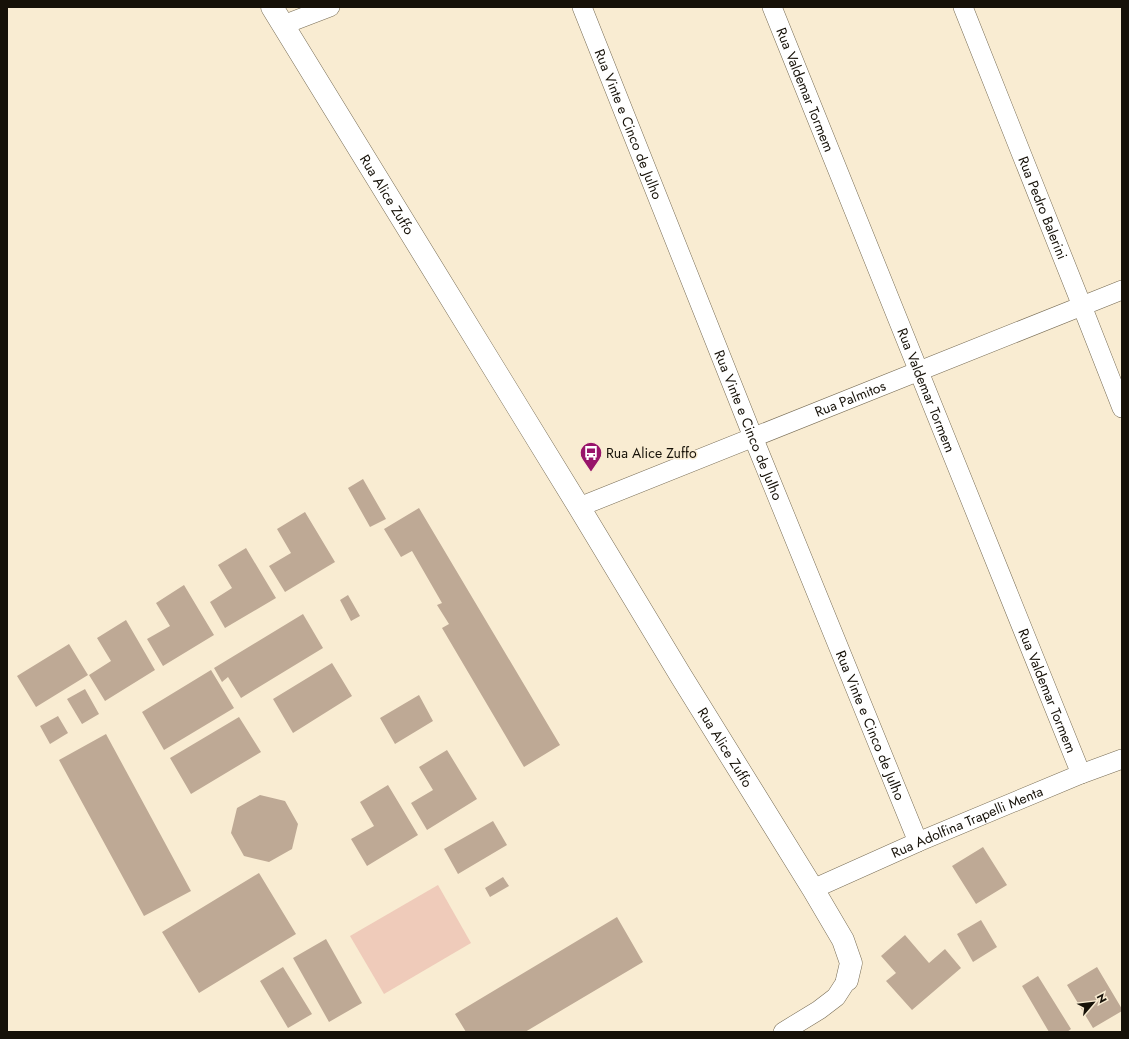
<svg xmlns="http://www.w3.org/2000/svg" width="1129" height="1039" font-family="Jost,sans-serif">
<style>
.green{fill:#efcbba}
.building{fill:#bea995}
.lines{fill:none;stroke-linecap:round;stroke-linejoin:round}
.minor-casing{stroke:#786d56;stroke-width:20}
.tertiary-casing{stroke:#786d56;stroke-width:23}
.minor{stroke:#fff;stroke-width:19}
.tertiary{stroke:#fff;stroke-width:22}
.labels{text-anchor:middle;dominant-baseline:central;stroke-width:3;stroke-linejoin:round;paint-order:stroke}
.street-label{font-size:14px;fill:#161108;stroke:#f9ecd2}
.poi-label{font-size:14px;fill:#161108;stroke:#f9ecd2;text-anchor:start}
</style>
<rect width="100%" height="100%" fill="#f9ecd2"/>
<!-- green -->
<path class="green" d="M 438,885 L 471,943 L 384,994 L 350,936 Z"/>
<!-- building -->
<path class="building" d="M 363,479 L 386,519 L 370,527 L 348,488 Z
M 419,508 L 560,745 L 524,767 L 442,628 L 449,624 L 437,605 L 442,603 L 412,551 L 401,557 L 384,529 Z
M 305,512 L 335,562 L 285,592 L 269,566 L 291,553 L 277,529 Z
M 246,548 L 276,598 L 225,628 L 210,602 L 232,588 L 218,565 Z
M 184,585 L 214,635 L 163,666 L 147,639 L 170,626 L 156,603 Z
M 348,595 L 360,616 L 351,621 L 340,600 Z
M 303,614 L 323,648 L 241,698 L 228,677 L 222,682 L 214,668 Z
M 126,620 L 155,670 L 105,701 L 89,675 L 111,661 L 97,638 Z
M 69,644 L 88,675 L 36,707 L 17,676 Z
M 332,663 L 352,696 L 293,733 L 273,699 Z
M 211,670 L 234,708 L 164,750 L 142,712 Z
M 85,689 L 99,714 L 82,724 L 67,699 Z
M 419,695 L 433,721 L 395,744 L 380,718 Z
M 58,716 L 68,733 L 50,744 L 40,726 Z
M 239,717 L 261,752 L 191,794 L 170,758 Z
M 106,734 L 191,891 L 144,916 L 59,760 Z
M 447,750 L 477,799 L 427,830 L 411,803 L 433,790 L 419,767 Z
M 388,785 L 418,835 L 367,866 L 351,839 L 374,826 L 360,802 Z
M 260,795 L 285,801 L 298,824 L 292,849 L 269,862 L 244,856 L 231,833 L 237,808 Z
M 493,821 L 507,845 L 458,874 L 444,849 Z
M 983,847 L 1007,885 L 976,904 L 952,866 Z
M 259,873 L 296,934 L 199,993 L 162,932 Z
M 503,877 L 509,886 L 490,897 L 485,888 Z
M 617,917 L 643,962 L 525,1032 L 466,1032 L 455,1014 Z
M 981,920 L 997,947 L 973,962 L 957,934 Z
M 905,935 L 929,963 L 945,949 L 961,968 L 912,1010 L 886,981 L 896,973 L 881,956 Z
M 326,939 L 362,1003 L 329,1022 L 293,958 Z
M 283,967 L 312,1014 L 288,1028 L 260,981 Z
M 1097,967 L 1122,1009 L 1122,1011 L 1093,1028 L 1067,985 Z
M 1038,976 L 1071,1029 L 1067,1032 L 1049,1032 L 1022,986 Z"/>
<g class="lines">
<!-- minor casing -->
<g class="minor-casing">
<g id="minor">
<path id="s1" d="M 582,7 L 753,437 L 918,842"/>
<path id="s2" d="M 772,7 L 1081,774"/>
<path id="s3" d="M 963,7 L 1082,306 L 1122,408"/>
<path d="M 283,25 L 330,7"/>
<path id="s4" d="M 579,507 L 1122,290"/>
<path id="s5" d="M 813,889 L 918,842 L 1081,774 L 1122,759"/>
<path d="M 783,1032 L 819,1010 L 836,997 L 847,980"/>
</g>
</g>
<!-- tertiary casing -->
<g class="tertiary-casing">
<g id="tertiary">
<path id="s6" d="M 272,7 L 579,507 L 681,676 L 813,889 L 843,940 L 851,963 L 847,980"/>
</g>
</g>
<!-- minor -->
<use href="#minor" class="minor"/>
<!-- tertiary -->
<use href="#tertiary" class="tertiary"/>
</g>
<!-- icons -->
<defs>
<g id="bus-pin" transform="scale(1.15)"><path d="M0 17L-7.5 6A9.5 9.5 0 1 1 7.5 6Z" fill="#98146a" stroke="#f9ecd2"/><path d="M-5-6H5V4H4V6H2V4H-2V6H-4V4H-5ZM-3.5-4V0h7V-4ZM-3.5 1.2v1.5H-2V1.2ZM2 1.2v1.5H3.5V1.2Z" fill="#fff"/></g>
</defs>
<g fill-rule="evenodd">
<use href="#bus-pin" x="591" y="453"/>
</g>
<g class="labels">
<!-- street labels -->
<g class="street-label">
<text stroke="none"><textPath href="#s2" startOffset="89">Rua Valdemar Tormem</textPath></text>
<text stroke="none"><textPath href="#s1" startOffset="126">Rua Vinte e Cinco de Julho</textPath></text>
<text stroke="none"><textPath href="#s6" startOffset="220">Rua Alice Zuffo</textPath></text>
<text stroke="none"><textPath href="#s3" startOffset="216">Rua Pedro Balerini</textPath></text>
<text stroke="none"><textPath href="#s2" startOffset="413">Rua Valdemar Tormem</textPath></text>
<text stroke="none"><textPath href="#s4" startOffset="292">Rua Palmitos</textPath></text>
<text stroke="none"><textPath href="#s1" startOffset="450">Rua Vinte e Cinco de Julho</textPath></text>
<text stroke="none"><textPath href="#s2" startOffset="737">Rua Valdemar Tormem</textPath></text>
<text stroke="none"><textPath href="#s1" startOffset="774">Rua Vinte e Cinco de Julho</textPath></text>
<text stroke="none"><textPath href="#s6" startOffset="868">Rua Alice Zuffo</textPath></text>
<text stroke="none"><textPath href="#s5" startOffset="168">Rua Adolfina Trapelli Menta</textPath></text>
</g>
<!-- poi labels -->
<g class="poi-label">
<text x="606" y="453">Rua Alice Zuffo</text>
</g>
</g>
<!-- border -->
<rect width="1129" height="1039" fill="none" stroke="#161108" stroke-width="16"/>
<!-- north arrow -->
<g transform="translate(1093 1003) rotate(62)" stroke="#f9ecd2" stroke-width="3" paint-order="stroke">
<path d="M0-3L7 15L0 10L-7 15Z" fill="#161108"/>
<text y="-6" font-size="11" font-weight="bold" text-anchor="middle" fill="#161108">N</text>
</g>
</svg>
